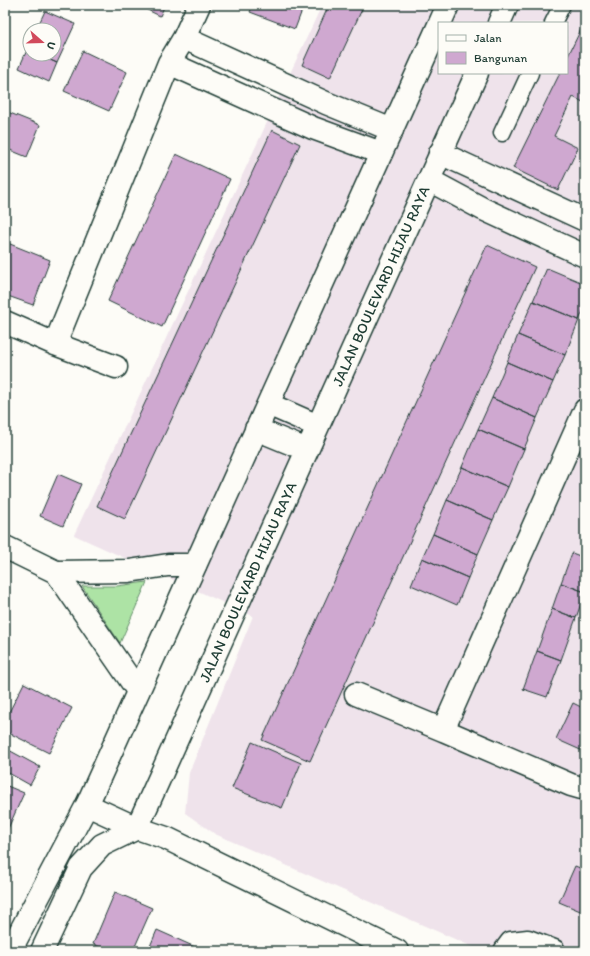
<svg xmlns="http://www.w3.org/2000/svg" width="590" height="956" font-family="Itim,sans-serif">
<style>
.built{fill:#efe3eb;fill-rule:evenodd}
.green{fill:#ade3a5;stroke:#66906c}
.building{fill:#cfa8d0;stroke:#1f3d34}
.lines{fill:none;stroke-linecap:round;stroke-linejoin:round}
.service-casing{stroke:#1f3d34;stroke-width:19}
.minor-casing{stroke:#1f3d34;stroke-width:25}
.tertiary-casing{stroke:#1f3d34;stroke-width:25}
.service{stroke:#fdfcf7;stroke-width:16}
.minor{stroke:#fdfcf7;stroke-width:22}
.tertiary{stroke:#fdfcf7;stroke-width:22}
.labels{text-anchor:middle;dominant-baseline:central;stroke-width:3;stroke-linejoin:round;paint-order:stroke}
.street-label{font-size:15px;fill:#1f3d34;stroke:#fdfcf7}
</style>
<rect width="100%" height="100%" fill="#fdfcf7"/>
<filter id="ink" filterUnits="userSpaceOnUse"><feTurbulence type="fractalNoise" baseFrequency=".025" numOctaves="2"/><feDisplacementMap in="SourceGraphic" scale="8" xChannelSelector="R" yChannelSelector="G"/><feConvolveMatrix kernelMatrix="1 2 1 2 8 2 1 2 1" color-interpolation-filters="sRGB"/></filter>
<g filter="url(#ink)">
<!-- built -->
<path class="built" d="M 322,5 L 585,5 L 585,951 L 482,951 L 215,834 L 185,813 L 189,773 L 253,616 L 74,535 ZM 439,23 L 567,23 L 567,73 L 439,73 Z"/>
<!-- green -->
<path class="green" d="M 147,582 L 120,643 L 82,586 L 117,586 Z"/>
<!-- building -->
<path class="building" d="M 137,5 L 165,5 L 160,16 Z
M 253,5 L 304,5 L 295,29 L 250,12 Z
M 329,5 L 364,5 L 330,78 L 302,65 Z
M 45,11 L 75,24 L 57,63 L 37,54 L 54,54 L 54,30 L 36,30 Z
M 585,21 L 585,103 L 573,97 L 554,136 L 578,148 L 558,190 L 513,168 L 560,73 L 567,73 L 567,58 Z
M 27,50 L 30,51 L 30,54 L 37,54 L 57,63 L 49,82 L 19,68 Z
M 83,51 L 127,72 L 109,111 L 64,91 Z
M 5,111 L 40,125 L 27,157 L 5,148 Z
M 272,130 L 300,144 L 125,519 L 97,506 Z
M 176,154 L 230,179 L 162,327 L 108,301 Z
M 5,242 L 50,260 L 33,305 L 5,295 Z
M 487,245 L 535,267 L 310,761 L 262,740 Z
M 547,268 L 585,284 L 585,307 L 579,320 L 533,301 Z
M 533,301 L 579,320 L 565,355 L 518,335 Z
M 518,335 L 565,355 L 553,382 L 507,362 Z
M 507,362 L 553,382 L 537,418 L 492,398 Z
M 492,398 L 537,418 L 524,449 L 478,429 Z
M 478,429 L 524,449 L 508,487 L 462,467 Z
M 462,467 L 508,487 L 493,520 L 447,500 Z
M 58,474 L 81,484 L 63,526 L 40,516 Z
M 447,500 L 493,520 L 478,554 L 433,534 Z
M 433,534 L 478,554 L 468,578 L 422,558 Z
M 572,553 L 585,558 L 585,592 L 561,583 Z
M 422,558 L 468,578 L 457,605 L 411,585 Z
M 561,583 L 585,592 L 576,618 L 552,609 Z
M 552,609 L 576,618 L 561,660 L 537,651 Z
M 537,651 L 561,660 L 547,697 L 523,689 Z
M 24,683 L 72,708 L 49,753 L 5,731 L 5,720 Z
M 573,703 L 585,709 L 585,752 L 556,739 Z
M 252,742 L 301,763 L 282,808 L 232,788 Z
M 5,748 L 40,767 L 30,785 L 5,771 Z
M 5,785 L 24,793 L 6,833 L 5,832 Z
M 575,866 L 585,870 L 585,913 L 559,902 Z
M 115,892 L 152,908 L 133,951 L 110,951 L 93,944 Z
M 157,930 L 204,951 L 148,951 Z"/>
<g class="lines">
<!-- service casing -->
<g class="service-casing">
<path id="service" d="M 553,23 L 562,5
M 502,133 L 530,73"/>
</g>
<!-- minor casing -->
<g class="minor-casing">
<path id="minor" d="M 184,38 L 326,103 L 392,130
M 169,63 L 313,128 L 381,153
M 440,153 L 585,220
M 429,180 L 483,209 L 585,256
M 5,322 L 55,344 L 116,367
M 55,344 L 169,63 L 184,38 L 199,5
M 585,410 L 443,730 L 571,785 L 585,789
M 5,547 L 56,572 L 129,571 L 168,565 L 195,565
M 56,572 L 138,691
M 356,694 L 443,730
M 10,951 L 87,805
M 42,951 L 81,868 L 102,845 L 137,828
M 505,951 L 511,943 L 528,941 L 554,951"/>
</g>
<!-- tertiary casing -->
<g class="tertiary-casing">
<path id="tertiary" d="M 440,23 L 448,5
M 499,23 L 507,5
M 268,404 L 318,426
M 256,429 L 307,450
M 137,828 L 477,73
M 397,951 L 166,838 L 137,828 L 87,805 L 439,25"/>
</g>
<!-- service -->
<use href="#service" class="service"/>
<!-- minor -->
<use href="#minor" class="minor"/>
<!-- tertiary -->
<use href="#tertiary" class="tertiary"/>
</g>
</g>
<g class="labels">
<!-- street labels -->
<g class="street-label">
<text transform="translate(381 286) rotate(-66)">JALAN BOULEVARD HIJAU RAYA</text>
<text transform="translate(248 582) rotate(-66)">JALAN BOULEVARD HIJAU RAYA</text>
</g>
</g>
<!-- margin -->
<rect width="590" height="956" fill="none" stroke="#fdfcf7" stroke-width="20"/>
<rect x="10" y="10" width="570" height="936" fill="none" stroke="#1f3d34" stroke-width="1.5" filter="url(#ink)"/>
<!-- legend -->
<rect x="438" y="22" width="130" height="52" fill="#fdfcf7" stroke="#a4b0a9"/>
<rect x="446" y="35" width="20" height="6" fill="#fdfcf7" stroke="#a4b0a9"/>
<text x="474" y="42" font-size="12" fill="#1f3d34">Jalan</text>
<rect x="446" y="52" width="20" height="12" fill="#cfa8d0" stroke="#a4b0a9"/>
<text x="474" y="62" font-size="12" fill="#1f3d34">Bangunan</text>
<!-- north arrow -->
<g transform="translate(42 42) rotate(110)"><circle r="19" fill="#fdfcf7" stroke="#a4b0a9"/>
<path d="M0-3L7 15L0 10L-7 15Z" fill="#d1495b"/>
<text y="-6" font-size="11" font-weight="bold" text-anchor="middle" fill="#1f3d34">U</text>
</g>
</svg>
